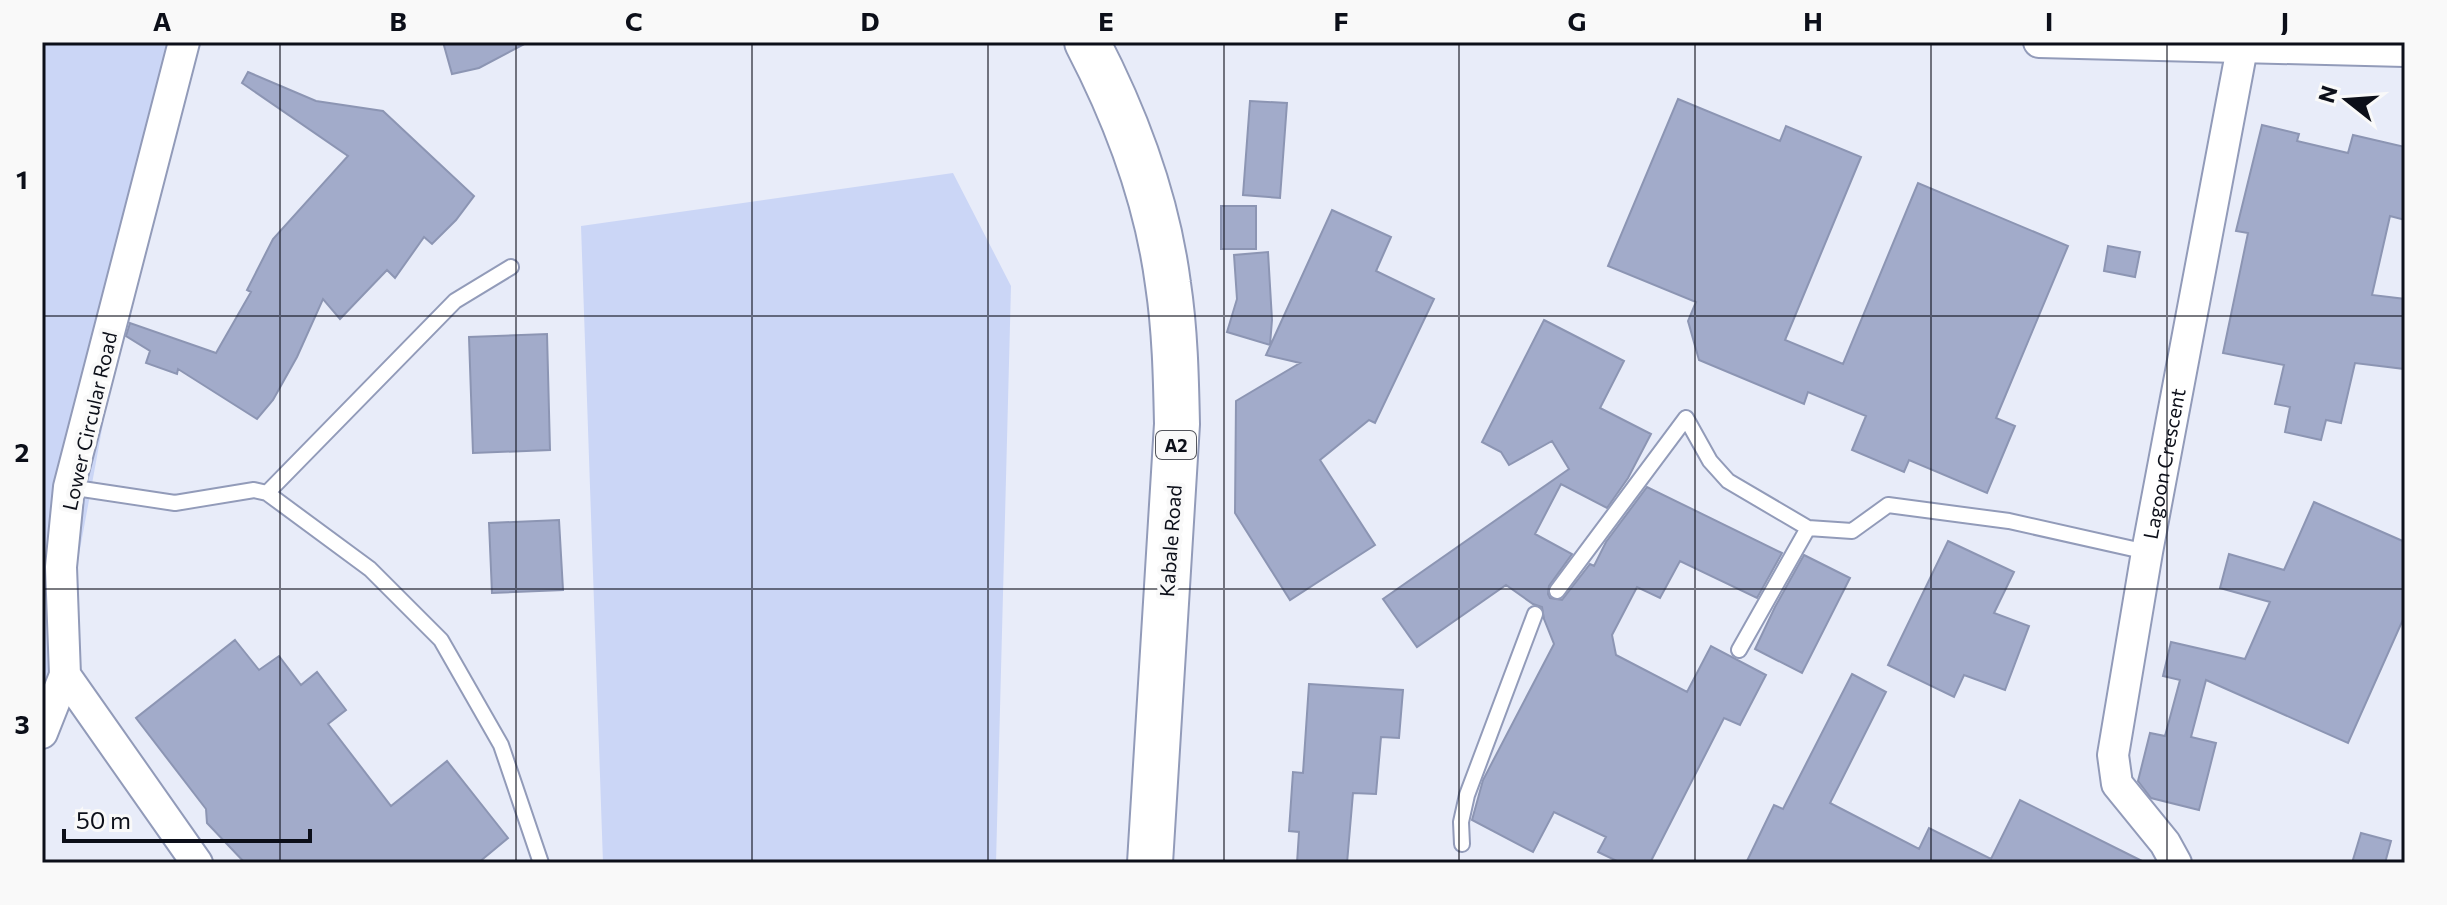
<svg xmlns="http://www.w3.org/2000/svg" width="2447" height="905" font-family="Commissioner,sans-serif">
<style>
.green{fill:#cbd6f6}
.building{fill:#a2abca;stroke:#8c95b3;stroke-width:2}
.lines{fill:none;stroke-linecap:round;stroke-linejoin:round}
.lane-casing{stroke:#929bb9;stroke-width:18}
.street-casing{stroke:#929bb9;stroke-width:34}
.primary-casing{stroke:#929bb9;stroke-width:48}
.lane{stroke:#fff;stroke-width:14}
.street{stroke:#fff;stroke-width:30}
.primary{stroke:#fff;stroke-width:44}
.grid{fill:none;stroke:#0c0f19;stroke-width:2;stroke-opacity:0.55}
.labels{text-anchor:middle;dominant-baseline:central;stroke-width:8;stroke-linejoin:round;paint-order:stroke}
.shield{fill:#f9f9f9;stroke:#53555c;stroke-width:2}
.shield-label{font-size:18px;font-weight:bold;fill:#0c0f19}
.street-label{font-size:20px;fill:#0c0f19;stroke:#f9f9f9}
.neatline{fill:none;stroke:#0c0f19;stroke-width:3}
.grid-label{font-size:26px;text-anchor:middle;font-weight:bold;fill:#0c0f19}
</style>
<rect width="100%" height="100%" fill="#e8ecf9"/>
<!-- green -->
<path class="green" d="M 42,42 L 173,42 L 54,691 L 42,709 Z
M 953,173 L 1011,286 L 996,863 L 603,863 L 581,226 Z"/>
<!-- building -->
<path class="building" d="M 443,42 L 528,42 L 479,68 L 452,74 Z
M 248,72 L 316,101 L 383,111 L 474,196 L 456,220 L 432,244 L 424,237 L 395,278 L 387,270 L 340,319 L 323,299 L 297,357 L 273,400 L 257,419 L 178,369 L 177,374 L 146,363 L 150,351 L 126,336 L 130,323 L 216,353 L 251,292 L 247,290 L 273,239 L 348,156 L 242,83 Z
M 1678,99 L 1780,141 L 1786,126 L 1861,157 L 1785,340 L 1843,364 L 1918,183 L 2068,246 L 1996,418 L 2015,426 L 1987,493 L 1909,460 L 1904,472 L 1852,450 L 1866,416 L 1808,392 L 1804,404 L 1699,360 L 1688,321 L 1696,302 L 1608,266 Z
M 1250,101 L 1287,103 L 1280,198 L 1243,195 Z
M 2262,125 L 2299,134 L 2297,141 L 2348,153 L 2353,135 L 2405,147 L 2405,220 L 2390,216 L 2372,295 L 2405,299 L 2405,369 L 2355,363 L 2341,423 L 2326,420 L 2321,440 L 2285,432 L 2290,407 L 2275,404 L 2284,365 L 2223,353 L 2248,233 L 2236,231 Z
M 1221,206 L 1256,206 L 1256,249 L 1221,249 Z
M 1332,210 L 1391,237 L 1376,271 L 1434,299 L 1375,423 L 1369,420 L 1320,460 L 1375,545 L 1290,600 L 1235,513 L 1236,401 L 1300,363 L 1266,355 Z
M 2108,246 L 2140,252 L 2135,277 L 2104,271 Z
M 1268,252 L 1272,320 L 1270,345 L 1227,332 L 1237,299 L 1234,255 Z
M 1544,320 L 1624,361 L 1600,408 L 1651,434 L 1628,478 L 1607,508 L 1561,484 L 1535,534 L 1572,554 L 1549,586 L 1548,594 L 1550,598 L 1562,600 L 1590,564 L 1594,566 L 1606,542 L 1647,487 L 1782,553 L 1757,598 L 1680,561 L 1660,598 L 1637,587 L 1612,635 L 1616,655 L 1687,692 L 1711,646 L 1766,675 L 1740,725 L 1724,718 L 1650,863 L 1621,863 L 1598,852 L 1606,837 L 1554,812 L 1533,852 L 1472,820 L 1483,780 L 1554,644 L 1544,619 L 1542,607 L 1533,604 L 1506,585 L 1417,647 L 1383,599 L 1569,469 L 1552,441 L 1509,465 L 1501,452 L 1482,442 Z
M 547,334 L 550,450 L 473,453 L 469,337 Z
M 2314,502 L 2405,542 L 2405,615 L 2348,743 L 2206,680 L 2191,737 L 2216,743 L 2199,810 L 2151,798 L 2138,781 L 2150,733 L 2165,736 L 2180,680 L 2163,676 L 2171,642 L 2245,659 L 2270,602 L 2220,588 L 2229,554 L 2284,570 Z
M 559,520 L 563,590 L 492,593 L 489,523 Z
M 1948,541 L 2014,572 L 1994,613 L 2029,626 L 2005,690 L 1964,675 L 1954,697 L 1888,665 Z
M 1804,555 L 1850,578 L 1802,673 L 1755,649 L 1775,607 Z
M 235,640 L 259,670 L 279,656 L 301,685 L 317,672 L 346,710 L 328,724 L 391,806 L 447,761 L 508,838 L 478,863 L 245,863 L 207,823 L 206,809 L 136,718 Z
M 1852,674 L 1886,692 L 1830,803 L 1919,849 L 1929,828 L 1991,859 L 2020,800 L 2146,863 L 1746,863 L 1774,805 L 1783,809 Z
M 1309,684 L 1403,690 L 1399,738 L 1381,737 L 1376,794 L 1353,793 L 1347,863 L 1297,863 L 1299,832 L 1289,831 L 1293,772 L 1303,773 Z
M 2361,833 L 2391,841 L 2385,863 L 2352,863 Z"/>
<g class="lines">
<!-- lane casing -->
<g class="lane-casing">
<path id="lane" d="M 69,487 L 175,503 L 254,490 L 267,493 L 370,569 L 441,640 L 501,745 L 541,863
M 267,493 L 455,301 L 511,267
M 1557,591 L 1686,418 L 1710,461 L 1728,481 L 1808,528 L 1852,531 L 1888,505 L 2009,521 L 2147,552
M 1739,650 L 1808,528
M 1462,844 L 1461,822 L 1467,795 L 1535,614"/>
</g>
<!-- street casing -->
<g class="street-casing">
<g id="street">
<path d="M 184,42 L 69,487 L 61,567 L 65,675 L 197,863"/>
<path d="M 2039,42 L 2405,51"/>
<path d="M 42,733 L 65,675"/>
<path id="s1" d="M 2176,863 L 2165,843 L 2117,784 L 2113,755 L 2147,552 L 2242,48"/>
</g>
</g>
<!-- primary casing -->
<g class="primary-casing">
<path id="primary" d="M 1087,42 C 1126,117 1157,199 1168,284 C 1175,330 1176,377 1177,424 L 1150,863"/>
</g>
<!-- lane -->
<use href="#lane" class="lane"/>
<!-- street -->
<use href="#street" class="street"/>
<!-- primary -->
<use href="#primary" class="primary"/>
</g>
<!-- grid -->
<path class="grid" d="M 280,42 L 280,863M 516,42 L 516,863M 752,42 L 752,863M 988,42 L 988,863M 1224,42 L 1224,863M 1459,42 L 1459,863M 1695,42 L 1695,863M 1931,42 L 1931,863M 2167,42 L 2167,863M 42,316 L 2405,316M 42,589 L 2405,589"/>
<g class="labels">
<!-- shield labels -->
<rect class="shield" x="1156" y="431" width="40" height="28" rx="6"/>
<g class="shield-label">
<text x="1176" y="445">A2</text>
</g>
<!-- street labels -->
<g class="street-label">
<text transform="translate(89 421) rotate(-77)">Lower Circular Road</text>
<text stroke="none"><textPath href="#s1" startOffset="424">Lagoon Crescent</textPath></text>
<text transform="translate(1170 541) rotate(-86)">Kabale Road</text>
</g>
</g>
<!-- border -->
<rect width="2447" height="905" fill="none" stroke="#f9f9f9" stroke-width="88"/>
<!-- north arrow -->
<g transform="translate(2347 100) rotate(287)" stroke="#f9f9f9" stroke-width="6" paint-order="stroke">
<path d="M0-6L14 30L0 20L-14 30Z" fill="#0c0f19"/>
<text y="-12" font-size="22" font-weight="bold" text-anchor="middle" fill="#0c0f19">N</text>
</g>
<!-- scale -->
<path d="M64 829v12h246v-12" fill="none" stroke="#0c0f19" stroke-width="4"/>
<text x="76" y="829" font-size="24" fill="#0c0f19" stroke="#f9f9f9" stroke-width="6" paint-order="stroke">50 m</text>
<rect x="44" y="44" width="2359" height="817" class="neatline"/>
<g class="grid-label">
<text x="162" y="31">A</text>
<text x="398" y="31">B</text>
<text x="634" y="31">C</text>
<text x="870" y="31">D</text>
<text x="1106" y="31">E</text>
<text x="1341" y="31">F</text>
<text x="1577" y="31">G</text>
<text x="1813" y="31">H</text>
<text x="2049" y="31">I</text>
<text x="2285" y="31">J</text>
<text x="22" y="189">1</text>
<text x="22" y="462">2</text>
<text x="22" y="734">3</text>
</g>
</svg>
